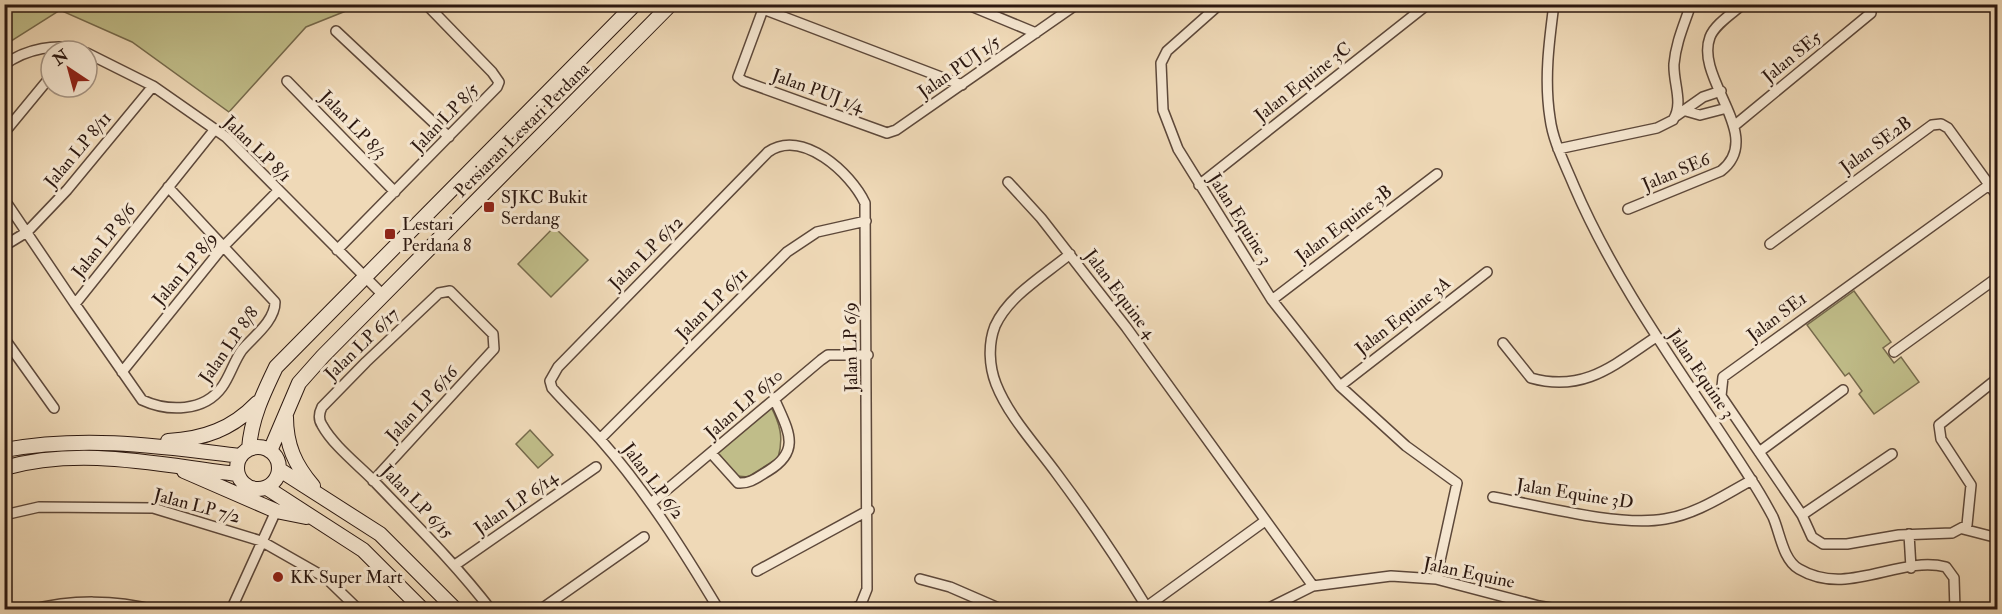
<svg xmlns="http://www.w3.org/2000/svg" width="2002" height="614" font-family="'IM FELL Double Pica',serif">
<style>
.green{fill:#c0bd89;stroke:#766a4c;stroke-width:1.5}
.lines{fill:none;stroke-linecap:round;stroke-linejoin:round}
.street-casing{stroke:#5d483a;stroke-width:12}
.secondary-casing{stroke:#2c1810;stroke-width:16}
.street{stroke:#f5e6d0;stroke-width:9}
.secondary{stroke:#f5e6d0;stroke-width:14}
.poi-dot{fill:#8f2418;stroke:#f5e6d0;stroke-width:2}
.labels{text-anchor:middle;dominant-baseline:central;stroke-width:6;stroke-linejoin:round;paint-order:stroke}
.street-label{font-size:18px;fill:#2c1810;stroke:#f5e6d0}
.poi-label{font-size:18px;fill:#2c1810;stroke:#f5e6d0;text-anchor:start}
</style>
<rect width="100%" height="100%" fill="#efd9b7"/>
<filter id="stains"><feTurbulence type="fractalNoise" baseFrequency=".00333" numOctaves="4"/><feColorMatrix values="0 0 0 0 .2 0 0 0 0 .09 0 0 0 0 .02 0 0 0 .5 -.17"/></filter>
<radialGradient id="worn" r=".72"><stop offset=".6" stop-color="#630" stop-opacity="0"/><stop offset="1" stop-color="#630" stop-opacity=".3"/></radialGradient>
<!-- green -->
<path class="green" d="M 5,4 L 361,4 L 361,5 L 306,27 L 229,112 L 132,42 L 60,10 L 5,45 Z
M 554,227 L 588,260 L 551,297 L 518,264 Z
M 1854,291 L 1891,342 L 1883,348 L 1894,363 L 1901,357 L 1919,382 L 1874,414 L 1859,394 L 1862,391 L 1849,373 L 1845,376 L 1807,325 Z
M 770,405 C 780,424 784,437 778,458 L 748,477 L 737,476 L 718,453 Z
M 530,430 L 553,455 L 538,468 L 516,444 Z"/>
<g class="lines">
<!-- street casing -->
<g class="street-casing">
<path id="street" d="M 765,4 L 738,77 L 743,81 L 887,133 L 896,130 L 1077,4
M 966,4 L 1036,33
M 1220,4 L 1167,51 L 1161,63 L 1163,110 L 1178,149 L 1272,300 L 1340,386 L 1406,446 L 1457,483 L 1436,579
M 1554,4 C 1549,42 1544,80 1550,118 C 1553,142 1565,164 1574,186 C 1619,291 1689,382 1750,478 C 1758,490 1766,504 1773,517 C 1780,533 1783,560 1799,569 C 1848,598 1899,555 1946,567 L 1954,578 L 1955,610
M 763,9 L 962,85
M 336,31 L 449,137
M 87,53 L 153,86 L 226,137 L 384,296
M 4,65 C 25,49 58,42 82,51
M 287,81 L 395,192
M 1686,111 L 1700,115 L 1727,108
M 1676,116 L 1703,97 L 1721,91
M 1734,126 L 1871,13
M 4,133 L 51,76
M 1558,149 L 1657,128 L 1673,120 C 1684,103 1673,83 1674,64 C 1676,42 1684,25 1691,4
M 1008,182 L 1041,218 L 1126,327 L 1313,586
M 1199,185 L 1428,4
M 1989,185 L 1723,377 L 1721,396 L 1802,515 L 1812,537 L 1823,544 L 1847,544 L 1899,535 L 1952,533 L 1967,525 L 1971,485 L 1941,439 L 1939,425 L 1998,378
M 4,199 L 75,304 L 215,129
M 1628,209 L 1721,171 C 1766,136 1694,79 1710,37 C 1715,24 1733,13 1743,4
M 1770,244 L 1932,125 L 1941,124 L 1948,128 L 1998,197
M 4,246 L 27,232 L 67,190 L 153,86
M 337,250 L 497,87 L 499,82 L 492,72 L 426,4
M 1070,254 C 1045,275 1009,295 995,326 C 988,344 989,366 996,384 C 1009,417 1036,445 1057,474 C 1089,517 1118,560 1146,606
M 1272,300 L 1437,174
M 75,304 L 142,400 C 168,412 204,412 222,387 C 230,376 234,361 242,350 C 253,337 275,321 275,302 L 168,187
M 4,338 L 54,408
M 1503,343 L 1531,378 C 1584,393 1614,365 1656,337
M 1894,352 L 1998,277
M 122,372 L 222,248 L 278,191
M 1340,386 L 1487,272
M 600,439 L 787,252 L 817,232 L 866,221
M 1759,452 L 1843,390
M 711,453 L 738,483 C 750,484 758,477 768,471 C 803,450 787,429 774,398
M 373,481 L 494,349 L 493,334 L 450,291 L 439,293 L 366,362 L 322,407 C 319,413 318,419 322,425 C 333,445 356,463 372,479 C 413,522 455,563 491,610
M 1493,497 C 1541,506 1619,527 1665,519 C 1697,514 1724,495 1752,480
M 651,503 L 821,360 L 828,355 L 868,355
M 4,515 L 39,507 L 153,508 L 261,541 L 326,578 L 359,610
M 1802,515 L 1892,454
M 1963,529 L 1998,538
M 1909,534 L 1911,568
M 455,565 L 596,467
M 757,571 L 869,510
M 920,579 L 950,587 L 1003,610
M 32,610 C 71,599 116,600 155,610
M 231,610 L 276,511
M 540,610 L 644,537
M 719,610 C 683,550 646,491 600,439 C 584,421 567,405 552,388 L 550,381 L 558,367 L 768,152 C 802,128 851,173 865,203 L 867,589 L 861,604 L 853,610
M 1142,610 L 1265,521
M 1265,610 L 1313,586 L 1391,576 L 1436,579 L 1539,606 L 1563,610"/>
</g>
<!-- secondary casing -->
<g class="secondary-casing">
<path id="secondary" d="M 286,417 C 286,445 295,465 313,486
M 168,441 C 204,439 232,429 257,403
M237 468a21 21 0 1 1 42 0a21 21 0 1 1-42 0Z
M 249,449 C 251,419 263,394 276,367 L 635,4
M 4,450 C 86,435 159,446 241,456
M 270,451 L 299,383 L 323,356 L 671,4
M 4,468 C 82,446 159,465 237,474
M 280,470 L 380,534 L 456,610
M 184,471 L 276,511 L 306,517
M 267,488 L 363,550 L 423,610"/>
</g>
<!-- street -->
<use href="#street" class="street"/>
<!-- secondary -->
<use href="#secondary" class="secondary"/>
</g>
<!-- markers -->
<g class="poi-dot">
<rect x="483" y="201" width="12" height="12" rx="3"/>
<rect x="384" y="228" width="12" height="12" rx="3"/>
<circle cx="278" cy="577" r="6"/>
</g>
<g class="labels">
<!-- street labels -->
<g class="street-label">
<text transform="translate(1792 57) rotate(-39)">Jalan SE5</text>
<text transform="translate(959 67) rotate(-35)">Jalan PUJ 1/5</text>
<text transform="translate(1303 82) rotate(-38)">Jalan Equine 3C</text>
<text transform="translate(818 91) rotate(20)">Jalan PUJ 1/4</text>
<text transform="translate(445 118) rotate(-46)">Jalan LP 8/5</text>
<text transform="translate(353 125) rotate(46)">Jalan LP 8/3</text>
<text transform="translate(522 130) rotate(-45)">Persiaran Lestari Perdana</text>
<text transform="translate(1876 145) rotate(-36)">Jalan SE2B</text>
<text transform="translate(257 149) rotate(44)">Jalan LP 8/1</text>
<text transform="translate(78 150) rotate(-50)">Jalan LP 8/11</text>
<text transform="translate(1676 172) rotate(-23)">Jalan SE6</text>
<text transform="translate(1240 219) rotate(58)">Jalan Equine 3</text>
<text transform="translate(1344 224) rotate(-37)">Jalan Equine 3B</text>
<text transform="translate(104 241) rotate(-51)">Jalan LP 8/6</text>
<text transform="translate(646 253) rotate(-45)">Jalan LP 6/12</text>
<text transform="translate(185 269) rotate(-50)">Jalan LP 8/9</text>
<text transform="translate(1120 294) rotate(53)">Jalan Equine 4</text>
<text transform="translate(712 304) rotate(-45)">Jalan LP 6/11</text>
<text transform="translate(1403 316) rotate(-38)">Jalan Equine 3A</text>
<text transform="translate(1777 317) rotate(-37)">Jalan SE1</text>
<text transform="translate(362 344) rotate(-44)">Jalan LP 6/17</text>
<text transform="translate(229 345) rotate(-55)">Jalan LP 8/8</text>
<text transform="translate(851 347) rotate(-91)">Jalan LP 6/9</text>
<text transform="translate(1701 374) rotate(56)">Jalan Equine 3</text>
<text transform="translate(422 404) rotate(-47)">Jalan LP 6/16</text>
<text transform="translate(744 404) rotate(-41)">Jalan LP 6/10</text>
<text transform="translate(653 481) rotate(53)">Jalan LP 6/2</text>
<text transform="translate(1575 494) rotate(9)">Jalan Equine 3D</text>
<text transform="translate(417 502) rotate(46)">Jalan LP 6/15</text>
<text transform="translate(516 503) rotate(-35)">Jalan LP 6/14</text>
<text transform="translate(197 506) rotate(15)">Jalan LP 7/2</text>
<text transform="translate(1469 573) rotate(12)">Jalan Equine</text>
</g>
<!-- poi labels -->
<g class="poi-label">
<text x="501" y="197">SJKC Bukit<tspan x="501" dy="21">Serdang</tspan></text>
<text x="402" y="224">Lestari<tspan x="402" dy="21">Perdana 8</tspan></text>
<text x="290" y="577">KK Super Mart</text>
</g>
</g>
<!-- margin -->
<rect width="2002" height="614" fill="none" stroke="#efd9b7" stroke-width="24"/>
<rect x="6" y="6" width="1990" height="602" fill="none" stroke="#2c1810" stroke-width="3"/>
<rect x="12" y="12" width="1978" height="590" fill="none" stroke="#2c1810" stroke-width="1.5"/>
<!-- north arrow -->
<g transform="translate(69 69) rotate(324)"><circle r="28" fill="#f5e6d0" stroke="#a59483" stroke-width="1.5"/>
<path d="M0-4.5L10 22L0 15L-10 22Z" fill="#8f2418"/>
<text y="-9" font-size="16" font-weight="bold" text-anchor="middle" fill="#2c1810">N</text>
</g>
<rect width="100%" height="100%" filter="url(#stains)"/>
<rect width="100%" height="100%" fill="url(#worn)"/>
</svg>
